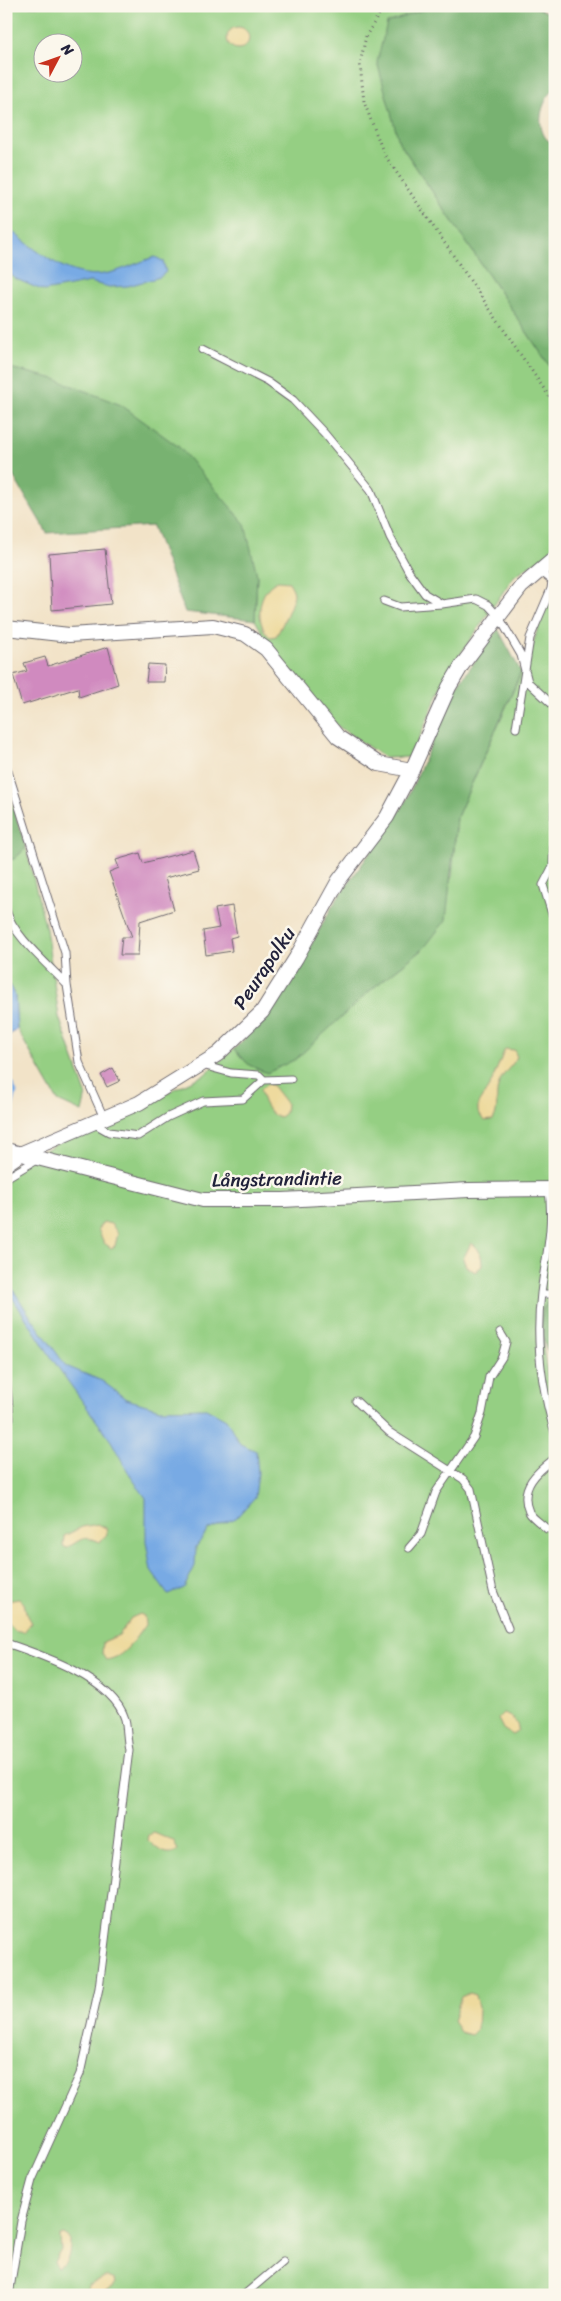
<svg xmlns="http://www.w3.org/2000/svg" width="561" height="2301" font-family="Sriracha,sans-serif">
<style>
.green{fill:#95cf83;stroke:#5c785f;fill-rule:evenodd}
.forest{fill:#78b271;stroke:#4d6a56}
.sand{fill:#eeda9e;stroke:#887e6c}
.water{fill:#78aae4;stroke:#4d6690}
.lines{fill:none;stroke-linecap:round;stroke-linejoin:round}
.stream{stroke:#78aae4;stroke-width:5}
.building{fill:#d08abf}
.lane-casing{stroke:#6b666c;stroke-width:9}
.street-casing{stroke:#6b666c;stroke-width:16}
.path{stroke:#6b666c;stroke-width:3;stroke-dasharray:1 4;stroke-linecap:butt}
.lane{stroke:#fff;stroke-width:7}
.street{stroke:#fff;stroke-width:14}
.labels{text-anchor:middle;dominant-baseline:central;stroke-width:5;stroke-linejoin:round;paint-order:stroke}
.street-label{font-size:19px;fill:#22223b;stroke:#fbf7ec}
</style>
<rect width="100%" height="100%" fill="#fbf7ec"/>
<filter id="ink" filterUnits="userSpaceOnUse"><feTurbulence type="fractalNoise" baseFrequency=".02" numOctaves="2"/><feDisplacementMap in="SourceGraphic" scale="10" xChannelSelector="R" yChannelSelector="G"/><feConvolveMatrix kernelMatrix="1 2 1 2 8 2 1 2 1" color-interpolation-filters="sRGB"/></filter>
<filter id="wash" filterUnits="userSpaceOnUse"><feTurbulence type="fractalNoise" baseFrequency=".0096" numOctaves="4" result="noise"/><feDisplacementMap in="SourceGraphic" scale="20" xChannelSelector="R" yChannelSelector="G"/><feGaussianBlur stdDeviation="1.12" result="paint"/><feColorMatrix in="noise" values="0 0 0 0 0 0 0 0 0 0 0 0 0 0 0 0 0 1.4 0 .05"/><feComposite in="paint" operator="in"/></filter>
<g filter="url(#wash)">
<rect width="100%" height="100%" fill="#f2e3c8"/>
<!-- green -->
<path class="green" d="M 6,6 L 452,6 L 425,9 L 399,142 L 555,374 L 555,549 L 514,576 L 447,674 L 411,757 L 385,758 L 336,725 L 274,653 L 255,620 L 257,575 L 6,367 ZM 42,42 L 72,42 L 72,72 L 42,72 Z
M 555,581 L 555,1290 L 547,1287 L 547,1302 L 543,1309 L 542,1340 L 550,1394 L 555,1408 L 555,2295 L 6,2295 L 6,1171 L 17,1163 L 204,1075 L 234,1049 L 249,1065 L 373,988 L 424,948 L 452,876 L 457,817 L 531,651 L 542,614 L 553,593 Z
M 26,848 L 46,929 L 59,1017 L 86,1094 L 82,1112 L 58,1101 L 17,1029 L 15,996 L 6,979 L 6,859 L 14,859 Z"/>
<!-- forest -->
<path class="forest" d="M 452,6 L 533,6 L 555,16 L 555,89 C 542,99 536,123 545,137 C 547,140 552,143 555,145 L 555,374 L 399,142 L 377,62 L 387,23 L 425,9 Z
M 6,367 L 55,379 L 121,405 L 179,447 L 245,524 L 257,575 L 255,620 L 185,612 L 153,526 L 47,533 L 6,464 Z
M 498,629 L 521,672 L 457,817 L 446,920 L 424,948 L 373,988 L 296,1059 L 267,1073 L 249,1065 L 234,1049 L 265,1018 L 307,952 L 333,905 L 405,803 L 457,686 Z
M 6,784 L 26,848 L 14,859 L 6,859 Z
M 547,1302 L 555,1302 L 555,1362 C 542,1345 535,1322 547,1302 Z"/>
<!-- sand -->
<path class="sand" d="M227 38a11 11 0 1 1 22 0a11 11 0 1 1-22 0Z
M 278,581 L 289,582 C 291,586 294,590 294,594 C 294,600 280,631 276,636 L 270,637 C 254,624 257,589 278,581 Z
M 505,1049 L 514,1050 L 517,1057 C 512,1067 502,1073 499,1084 C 494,1097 500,1108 493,1120 L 484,1121 L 478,1112 L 478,1104 L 491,1083 Z
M 268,1084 L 272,1085 L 286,1103 L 285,1113 L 279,1118 C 267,1113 263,1101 260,1089 Z
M 103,1222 L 111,1224 L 118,1233 L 115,1246 L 111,1248 L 104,1243 L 98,1229 Z
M 471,1243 C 480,1248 482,1256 482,1266 L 475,1272 L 466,1266 L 463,1259 Z
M 98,1524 L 106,1528 L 107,1534 L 100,1542 C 83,1535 82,1539 67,1548 L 63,1546 L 64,1536 L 82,1527 Z
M 19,1599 L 24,1603 L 27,1616 L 31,1623 L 24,1632 L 14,1630 L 7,1622 L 6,1601 Z
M 140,1614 L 144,1616 L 145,1625 C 133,1640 126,1657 106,1660 L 102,1654 L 103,1642 L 119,1635 L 131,1618 Z
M 504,1713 C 511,1715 519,1723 518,1731 L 512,1735 L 503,1729 L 498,1719 Z
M 154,1833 L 173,1841 L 178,1850 C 168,1858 156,1849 148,1840 L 149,1835 Z
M 469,1993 L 475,1995 L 478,2008 L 477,2029 L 471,2035 L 460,2032 L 453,2021 L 461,1997 Z
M 64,2235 L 70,2239 C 70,2250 70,2263 58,2268 L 54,2262 L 61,2250 L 60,2236 Z
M 108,2277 L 115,2280 L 116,2283 L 113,2287 L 95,2295 L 87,2289 L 88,2285 Z"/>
<!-- water -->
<path class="water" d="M 9,229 C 35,249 68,280 104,274 C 122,271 138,262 155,257 L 163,261 L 166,272 L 160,277 L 128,286 L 109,287 L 90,282 L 44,291 L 16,279 L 6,271 L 6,230 Z
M 6,979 L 15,996 L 17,1029 L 6,1038 Z
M 6,1278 L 26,1310 L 66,1366 L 102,1381 L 126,1399 L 160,1409 L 206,1408 L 226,1419 L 240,1444 L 256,1451 L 258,1473 L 255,1497 L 236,1518 L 208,1530 L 196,1547 L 195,1566 L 184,1588 L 168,1595 L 151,1571 L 146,1541 L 146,1498 L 131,1477 L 111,1441 L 57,1366 L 6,1288 Z"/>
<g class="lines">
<!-- stream -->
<path class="stream" d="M 6,1076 L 15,1092 L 6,1127"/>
</g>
<g id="blocks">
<!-- building -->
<path class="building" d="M 105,549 L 111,604 L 52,610 L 49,554 Z
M 108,647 L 118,684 L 79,697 L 78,688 L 22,705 L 13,675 L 27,671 L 24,663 L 45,657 L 48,666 Z
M 148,664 L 165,665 L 164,682 L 146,682 Z
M 193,850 L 199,869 L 165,878 L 174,910 L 140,921 L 138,955 L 120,955 L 122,937 L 132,937 L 109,872 L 119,868 L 116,860 L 140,853 L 143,863 Z
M 232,906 L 237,936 L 230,938 L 232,951 L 206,955 L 203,931 L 219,928 L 215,909 Z
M 113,1068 L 120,1081 L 107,1087 L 101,1075 Z"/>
</g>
</g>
<g filter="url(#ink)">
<use href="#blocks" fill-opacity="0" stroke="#6b666c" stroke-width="1"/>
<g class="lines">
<!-- lane casing -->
<g class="lane-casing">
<path id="lane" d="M 203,349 L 268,382 L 293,400 L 325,434 L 371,490 L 390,537 L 409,572 L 425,594 L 442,604 L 400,607 L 384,601
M 442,604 L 476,599 L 488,605 L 499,617 L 521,655 L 528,682 L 555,707
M 516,728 L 530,638 L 551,589 L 552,581 L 538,570
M 6,765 L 65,953 L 67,985 L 79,1062 L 104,1118
M 6,910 C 13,936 49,965 67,985
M 552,914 L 543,885 L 553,866 L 555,802
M 202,1065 L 231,1073 L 259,1075 L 264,1080
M 93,1123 L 109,1132 L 138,1136 L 168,1117 L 203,1101 L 243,1099 L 264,1080 L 291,1079
M 6,1178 L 38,1159
M 549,1190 C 554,1228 546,1255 541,1293 C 535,1341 541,1387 555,1433
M 541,1294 L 555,1294
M 6,1377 L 10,1418 L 6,1427
M 356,1401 L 389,1432 L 463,1479 L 471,1489 L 493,1591 L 508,1628
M 555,1458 C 538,1471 518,1487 529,1512 C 532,1518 542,1524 547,1529 L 555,1527
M 409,1548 L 421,1534 L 436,1492 L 474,1437 L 482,1413 L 489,1377 L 502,1357 L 506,1342 L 500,1332
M 6,1643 C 42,1655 113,1679 125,1719 C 127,1728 127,1740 129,1750 L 99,1988 L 80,2074 L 32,2180 L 21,2221 L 9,2295
M 244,2295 L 283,2262"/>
</g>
<!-- street casing -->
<g class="street-casing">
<path id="street" d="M 6,628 L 69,635 L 213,626 L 245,634 L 266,649 L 338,737 L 379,764 L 412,770 L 449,687 L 462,665 L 521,587 L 555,558
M 6,1150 L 203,1200 L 283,1200 L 469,1190 L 555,1189
M 6,1164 L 22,1153 L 139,1103 L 218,1054 L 262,1012 L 296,958 L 339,880 L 387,817 L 412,770"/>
</g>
<!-- path -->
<path class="path" d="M 384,6 L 366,36 L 360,64 L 364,102 L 384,154 L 555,405"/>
<!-- lane -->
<use href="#lane" class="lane"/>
<!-- street -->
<use href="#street" class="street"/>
</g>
</g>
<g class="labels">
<!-- street labels -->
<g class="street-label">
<text transform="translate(264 968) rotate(-56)">Peurapolku</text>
<text transform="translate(277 1179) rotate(-1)">Långstrandintie</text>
</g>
</g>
<!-- margin -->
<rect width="561" height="2301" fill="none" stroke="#fbf7ec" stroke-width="25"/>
<!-- north arrow -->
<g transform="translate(58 58) rotate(49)"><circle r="24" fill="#fbf7ec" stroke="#a4a2a5"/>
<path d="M0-4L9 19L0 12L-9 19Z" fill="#c8321e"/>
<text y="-8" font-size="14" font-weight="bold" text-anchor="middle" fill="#22223b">N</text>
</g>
</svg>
